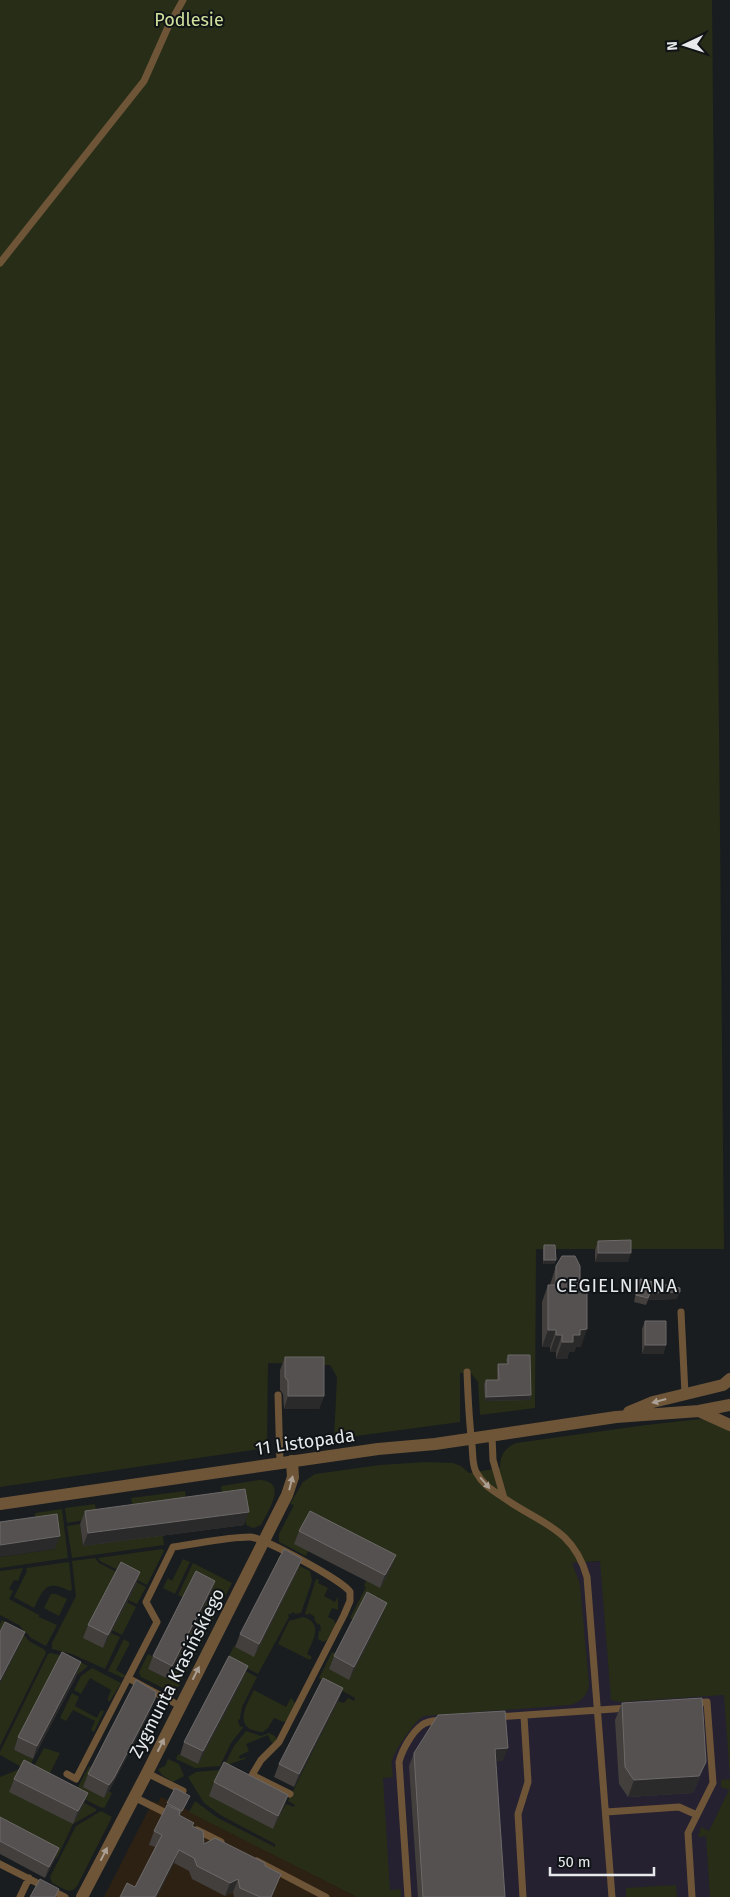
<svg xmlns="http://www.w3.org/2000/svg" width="730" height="1897" font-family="'Fira Sans',sans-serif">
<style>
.commercial{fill:#252131}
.medical{fill:#2d2113}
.green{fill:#272d17}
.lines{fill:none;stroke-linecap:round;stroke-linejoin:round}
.service{stroke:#6e5538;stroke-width:7}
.minor{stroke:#6e5538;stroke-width:12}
.tertiary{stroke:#6e5538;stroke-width:12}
.wall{fill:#433f3d}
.shaded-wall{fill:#2b2a2a}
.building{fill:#555150;stroke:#6c6968}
.oneway{fill:#aa9f92}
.labels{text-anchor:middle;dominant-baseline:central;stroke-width:4;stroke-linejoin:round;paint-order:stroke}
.park-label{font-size:18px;fill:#cfe19c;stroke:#101417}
.street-label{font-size:18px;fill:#e7e9eb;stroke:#101417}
.neighbourhood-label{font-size:19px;letter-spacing:1px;fill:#e7e9eb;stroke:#101417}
</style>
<rect width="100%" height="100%" fill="#191d20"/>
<!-- commercial -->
<path class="commercial" d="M 613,1561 L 730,1689 L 730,1883 L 716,1897 L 357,1897 L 321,1878 L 402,1716 L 570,1563 Z"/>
<!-- medical -->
<path class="medical" d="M 161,1797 L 216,1824 L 357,1897 L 104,1897 L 153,1801 L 158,1803 Z"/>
<!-- green -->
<path class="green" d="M 0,0 L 712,0 L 724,1249 L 536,1249 L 535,1408 L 480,1415 L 478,1382 L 470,1372 L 460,1373 L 460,1422 L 334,1439 L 337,1377 L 330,1365 L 268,1363 L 267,1448 L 0,1487 Z
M 700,1419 L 711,1421 L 730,1431 L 730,1897 L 710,1897 L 706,1836 L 698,1837 L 701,1827 L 709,1831 L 729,1790 L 721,1787 L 721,1780 L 730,1779 L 724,1695 L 620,1702 L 611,1700 L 600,1561 L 572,1563 L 580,1584 L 589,1685 C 587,1696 581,1702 570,1705 L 424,1716 C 416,1719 396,1749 393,1758 C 390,1766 393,1770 393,1777 L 383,1778 L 390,1890 L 401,1889 L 401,1897 L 357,1897 L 189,1812 L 195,1801 L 218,1818 L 275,1847 L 275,1844 L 222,1816 L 204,1803 L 188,1777 L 196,1772 L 219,1770 L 221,1771 L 273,1828 L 286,1804 L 294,1807 L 295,1805 L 288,1801 L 338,1701 L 344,1703 L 348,1698 L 354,1701 L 355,1698 L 319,1678 L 332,1652 L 337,1654 L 349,1679 L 382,1616 L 354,1621 L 350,1618 L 366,1587 L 364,1586 L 366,1581 L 381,1588 L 294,1544 L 308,1551 L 306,1556 L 279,1542 L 279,1534 L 294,1505 L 290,1504 L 303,1482 L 315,1474 L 380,1465 L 425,1462 L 453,1463 L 461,1466 L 469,1473 L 500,1468 C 500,1456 504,1448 516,1443 L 646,1425 Z
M 259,1480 C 289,1481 268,1511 261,1525 L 253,1528 L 246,1525 L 243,1499 L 223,1501 L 221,1486 Z
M 185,1491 L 187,1506 L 134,1513 L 131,1498 Z
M 95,1504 L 97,1518 L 67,1523 L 65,1508 Z
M 62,1509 L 68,1558 L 0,1568 L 0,1557 L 55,1549 L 37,1530 L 35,1513 Z
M 160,1513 L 164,1545 L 72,1558 L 67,1526 L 80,1524 L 83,1546 Z
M 162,1549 L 164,1551 L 147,1585 L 100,1561 L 98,1558 Z
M 279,1556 L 310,1571 L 312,1581 L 301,1613 L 295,1614 L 294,1612 L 288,1615 L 289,1617 L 258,1674 L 228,1658 L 234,1646 L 254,1656 L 297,1571 L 277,1561 Z
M 95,1558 L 99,1563 L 146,1587 L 137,1604 L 128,1600 L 135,1585 L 84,1637 L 103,1648 L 111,1633 L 120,1637 L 105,1669 L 72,1654 L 52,1649 L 52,1643 L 76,1596 L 72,1561 Z
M 183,1559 L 190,1562 L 175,1594 L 163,1588 L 168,1578 L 172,1581 Z
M 69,1562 L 72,1590 L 70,1591 C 47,1580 44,1587 34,1608 L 14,1597 L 27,1571 L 26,1568 Z
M 193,1563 L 232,1583 L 179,1686 L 171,1692 L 141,1677 L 139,1672 L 148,1654 L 154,1657 L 148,1669 L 168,1679 L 210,1594 L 184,1598 L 178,1595 Z
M 23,1568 L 18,1581 L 14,1580 L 9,1589 L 13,1591 L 9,1599 L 39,1615 L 39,1617 L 57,1625 L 46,1646 L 31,1638 L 19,1625 L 0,1615 L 0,1571 Z
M 316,1579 L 319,1580 L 318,1583 L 328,1588 L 324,1596 L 335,1602 L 338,1596 L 338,1610 L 332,1608 L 328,1617 L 334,1620 L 336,1624 L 327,1640 L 323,1642 L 318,1639 L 319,1631 L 321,1631 L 320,1624 L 318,1625 L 314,1619 L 315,1617 L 309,1613 L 308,1615 L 305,1614 Z
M 51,1594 L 56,1594 L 67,1599 L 59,1616 L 44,1608 Z
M 127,1602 L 136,1607 L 122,1635 L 112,1630 Z
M 303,1617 C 324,1623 313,1640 307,1654 L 312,1657 L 310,1660 L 278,1644 L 289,1621 Z
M 2,1620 L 18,1628 L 29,1641 L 45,1650 L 46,1653 L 0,1746 L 0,1624 Z
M 124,1639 L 130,1643 L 116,1670 L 125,1675 L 123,1678 L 108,1671 Z
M 51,1653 L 72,1658 L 88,1666 L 77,1675 L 58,1665 L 14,1750 L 33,1759 L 29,1769 L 27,1770 L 0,1755 L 0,1752 L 48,1654 Z
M 226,1661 L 257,1677 L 242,1707 L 240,1719 L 238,1720 L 240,1727 L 242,1726 L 243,1728 L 231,1743 L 220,1766 L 195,1768 L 176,1759 L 178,1754 L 198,1764 L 243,1679 L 222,1668 Z
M 92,1668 L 121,1683 L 110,1701 L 108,1701 L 108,1698 L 111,1690 L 90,1678 L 81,1694 L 74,1690 L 81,1676 Z
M 254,1690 L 286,1707 L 291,1698 L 295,1703 L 286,1721 L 283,1722 L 274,1718 L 268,1728 L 263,1732 C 232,1730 245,1707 254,1690 Z
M 72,1693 L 79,1697 L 75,1706 L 97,1718 L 101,1710 L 104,1711 L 94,1732 L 91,1730 L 95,1721 L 73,1710 L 66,1721 L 60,1718 Z
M 246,1731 L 261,1736 L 269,1733 L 275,1736 L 277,1740 L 275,1743 L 271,1742 L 268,1735 L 246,1744 L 249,1751 L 239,1756 L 240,1759 L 246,1757 L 245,1759 L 224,1766 L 234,1746 Z
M 44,1748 L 60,1753 L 47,1779 L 32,1770 Z
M 168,1759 L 179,1764 L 184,1776 L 173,1782 L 162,1775 L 158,1769 L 165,1766 Z
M 89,1766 L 92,1768 L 108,1791 L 112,1793 L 105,1807 L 102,1808 L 76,1795 L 76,1791 Z
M 20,1769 L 96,1809 L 96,1811 L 73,1824 L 57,1858 L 0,1828 L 0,1777 Z
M 101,1811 L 112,1817 L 77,1886 L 73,1890 L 68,1891 L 52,1883 L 50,1877 L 76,1826 Z
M 676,1885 L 677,1897 L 626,1897 L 626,1888 Z"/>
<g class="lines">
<!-- service -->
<path class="service" d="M 0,263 L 144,81 L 168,27 L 183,0
M 681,1312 L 685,1394
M 467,1372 C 468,1397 469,1421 472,1445 C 473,1454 472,1464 476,1472 C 483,1485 492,1490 504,1498 C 541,1524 573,1528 587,1577 L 612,1897
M 278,1395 L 280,1463
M 492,1436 L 493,1460 L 504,1498
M 128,1678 L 180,1706
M 497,1717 L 628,1708
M 147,1773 L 183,1791
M 67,1774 L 76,1779 L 157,1622 L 146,1602 L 173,1547 C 196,1544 227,1537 250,1537 C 262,1537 344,1581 350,1592 L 350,1601 L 344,1615 L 279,1742 L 261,1760 L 252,1775 L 290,1794
M 134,1797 L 172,1816
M 606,1812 L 679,1807 L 697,1815
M 197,1830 L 221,1842
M 257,1861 L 326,1897
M 0,1864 L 65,1897
M 20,1897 L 29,1878
M 408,1897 L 399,1762 C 402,1750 412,1732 422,1725 C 427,1721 435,1721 441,1720
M 523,1897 L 518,1814 L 528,1782 L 524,1716
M 692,1897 L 688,1833 L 713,1783 L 707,1702 L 694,1703"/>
<!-- minor -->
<path class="minor" d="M 82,1897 L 147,1773 L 287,1495 L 293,1477 L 292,1461"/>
<!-- tertiary -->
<path class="tertiary" d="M 699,1411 L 730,1425
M 629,1412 L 653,1402 L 723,1385 L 730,1379
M 0,1504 L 378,1449 L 435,1444 L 616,1417 L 699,1411 L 730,1405"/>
</g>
<!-- wall -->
<path class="wall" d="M 598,1241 L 628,1262 L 595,1262 L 595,1250 Z
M 544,1245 L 556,1260 L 554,1264 L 543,1264 L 543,1249 Z
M 556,1266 L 581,1347 L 576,1347 L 574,1352 L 569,1352 L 567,1359 L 556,1359 L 556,1352 L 550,1352 L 550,1347 L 542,1347 L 542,1302 L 548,1285 L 550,1285 Z
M 640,1279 L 677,1299 L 648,1300 L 646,1305 L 634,1302 L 637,1286 Z
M 645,1321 L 666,1345 L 663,1354 L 642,1354 L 642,1329 Z
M 508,1355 L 531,1395 L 530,1400 L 485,1401 L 484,1384 L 486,1380 L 497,1380 L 497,1369 L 498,1364 L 507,1364 L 506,1360 Z
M 285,1357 L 324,1396 L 319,1409 L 284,1409 L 283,1394 L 280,1390 L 280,1370 Z
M 85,1511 L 244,1525 L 83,1546 L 80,1524 Z
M 299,1531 L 396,1555 L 391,1568 L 380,1588 L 294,1544 Z
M 302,1559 L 297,1572 L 254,1657 L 235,1647 L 240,1634 Z
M 140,1572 L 136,1585 L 103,1648 L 83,1638 L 88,1625 Z
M 211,1594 L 168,1679 L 148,1669 L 153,1656 Z
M 382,1616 L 349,1680 L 329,1669 L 334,1656 Z
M 248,1666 L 243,1679 L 198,1764 L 180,1755 L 184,1742 Z
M 77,1675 L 33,1759 L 14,1750 L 18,1737 Z
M 343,1688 L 338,1701 L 294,1787 L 274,1777 L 279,1764 Z
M 622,1703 L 706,1762 L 699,1779 L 693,1793 L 628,1797 L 619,1784 L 615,1720 Z
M 150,1712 L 109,1791 L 104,1798 L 83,1787 L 88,1774 Z
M 414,1753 L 503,1761 L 495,1761 L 505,1897 L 418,1897 L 409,1766 Z
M 14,1779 L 88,1793 L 83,1806 L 73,1824 L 9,1792 Z
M 214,1782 L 288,1795 L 283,1809 L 273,1829 L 209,1796 Z
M 188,1801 L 180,1815 L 179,1815 L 192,1826 L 204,1844 L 265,1866 L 281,1874 L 272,1897 L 234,1897 L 233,1892 L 225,1896 L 192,1879 L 189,1871 L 174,1863 L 135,1887 L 155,1847 L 149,1845 L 154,1831 L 166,1808 L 167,1803 Z
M 0,1817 L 59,1848 L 55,1859 L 45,1878 L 0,1854 Z"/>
<!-- shaded-wall -->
<path class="shaded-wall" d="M 598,1253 L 631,1253 L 628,1262 L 595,1262 Z
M 544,1260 L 556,1260 L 554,1264 L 543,1264 Z
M 680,1292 L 677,1299 L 648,1300 L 650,1293 Z
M 587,1329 L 581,1347 L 576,1347 L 574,1352 L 569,1352 L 567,1359 L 556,1359 L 562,1342 L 573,1335 L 580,1330 Z
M 548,1330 L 556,1330 L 550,1347 L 542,1347 Z
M 556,1335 L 562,1335 L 556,1352 L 550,1352 Z
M 645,1345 L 666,1345 L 663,1354 L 642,1354 Z
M 531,1395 L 530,1400 L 485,1401 L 486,1397 Z
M 288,1396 L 324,1396 L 319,1409 L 284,1409 Z
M 249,1512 L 244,1525 L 83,1546 L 88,1533 Z
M 60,1536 L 55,1549 L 0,1557 L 0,1545 Z
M 396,1555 L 391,1568 L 380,1588 L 385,1575 Z
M 302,1559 L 297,1572 L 254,1657 L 259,1644 Z
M 140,1572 L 136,1585 L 103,1648 L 108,1635 Z
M 215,1581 L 211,1594 L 168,1679 L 172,1666 Z
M 387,1603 L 382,1616 L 349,1680 L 354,1667 Z
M 25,1632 L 20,1645 L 0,1684 L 0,1680 Z
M 81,1662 L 77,1675 L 33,1759 L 37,1746 Z
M 248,1666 L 243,1679 L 198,1764 L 203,1751 Z
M 343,1688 L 338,1701 L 294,1787 L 299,1774 Z
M 155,1699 L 150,1712 L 109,1791 L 104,1798 L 109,1785 Z
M 508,1748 L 503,1761 L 490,1762 L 495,1749 Z
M 706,1762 L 699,1779 L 693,1793 L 628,1797 L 634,1780 Z
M 88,1793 L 83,1806 L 73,1824 L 78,1811 Z
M 288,1795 L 283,1809 L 273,1829 L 278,1816 Z
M 59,1848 L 55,1859 L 45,1878 L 49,1867 Z
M 179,1850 L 174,1863 L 157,1897 L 155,1897 Z
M 281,1874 L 272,1897 L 271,1897 Z
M 238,1879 L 233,1892 L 225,1896 L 230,1883 Z"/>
<!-- building -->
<path class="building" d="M 631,1240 L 631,1253 L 598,1253 L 598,1241 Z
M 544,1245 L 555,1245 L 556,1260 L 544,1260 Z
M 562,1256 L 575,1256 L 580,1266 L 580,1285 L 587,1285 L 587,1329 L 580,1330 L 580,1335 L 573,1335 L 573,1342 L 562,1342 L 562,1335 L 556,1335 L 556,1330 L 548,1330 L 548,1285 L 556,1285 L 556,1266 Z
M 640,1279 L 680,1288 L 680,1292 L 650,1293 L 648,1298 L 636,1295 Z
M 645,1321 L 666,1321 L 666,1345 L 645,1345 Z
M 508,1355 L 530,1355 L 531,1395 L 486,1397 L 486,1380 L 499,1380 L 498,1364 L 508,1364 Z
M 285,1357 L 324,1357 L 324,1396 L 288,1396 L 288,1381 L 285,1377 Z
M 245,1489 L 249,1512 L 88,1533 L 85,1511 Z
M 310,1511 L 396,1555 L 385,1575 L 299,1531 Z
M 57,1514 L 60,1536 L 0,1545 L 0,1522 Z
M 284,1549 L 302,1559 L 259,1644 L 240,1634 Z
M 121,1562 L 140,1572 L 108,1635 L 88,1625 Z
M 196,1571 L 215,1581 L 172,1666 L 153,1656 Z
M 367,1592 L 387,1603 L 354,1667 L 334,1656 Z
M 5,1622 L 25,1632 L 0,1680 L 0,1632 Z
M 62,1652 L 81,1662 L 37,1746 L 18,1737 Z
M 229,1656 L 248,1666 L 203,1751 L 184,1742 Z
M 323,1678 L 343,1688 L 299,1774 L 279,1764 Z
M 136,1680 L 156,1692 L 155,1699 L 114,1778 L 109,1785 L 88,1774 Z
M 702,1698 L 706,1762 L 699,1776 L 634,1780 L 625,1767 L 622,1703 Z
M 505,1711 L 508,1748 L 495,1749 L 505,1897 L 423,1897 L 414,1753 L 438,1715 Z
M 24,1760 L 88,1793 L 78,1811 L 14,1779 Z
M 224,1762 L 288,1795 L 278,1816 L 214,1782 Z
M 175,1788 L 190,1796 L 182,1811 L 167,1803 Z
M 167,1805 L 180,1811 L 179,1815 L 194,1823 L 192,1826 L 203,1831 L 204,1844 L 215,1838 L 265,1863 L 265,1866 L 281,1874 L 271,1897 L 260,1897 L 240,1888 L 238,1879 L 230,1883 L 197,1866 L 194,1858 L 179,1850 L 155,1897 L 120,1897 L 127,1883 L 135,1887 L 162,1835 L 154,1831 Z
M 0,1817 L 59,1848 L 49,1867 L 0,1841 Z
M 40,1879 L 59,1889 L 55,1897 L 30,1897 Z"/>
<!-- one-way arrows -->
<defs><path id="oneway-solid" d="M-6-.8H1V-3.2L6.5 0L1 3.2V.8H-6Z" transform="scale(1.25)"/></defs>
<g class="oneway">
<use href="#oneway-solid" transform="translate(659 1401) rotate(165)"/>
<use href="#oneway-solid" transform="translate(291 1483) rotate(-76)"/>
<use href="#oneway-solid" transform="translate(485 1483) rotate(49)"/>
<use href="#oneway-solid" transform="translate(196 1673) rotate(-63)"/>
<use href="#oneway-solid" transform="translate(161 1745) rotate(-63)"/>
<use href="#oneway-solid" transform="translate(104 1854) rotate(-63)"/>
</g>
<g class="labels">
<!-- park labels -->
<g class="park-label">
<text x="189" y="20">Podlesie</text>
</g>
<!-- street labels -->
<g class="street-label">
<text transform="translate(305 1442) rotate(-8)">11 Listopada</text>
<text transform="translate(177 1673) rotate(-63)">Zygmunta Krasińskiego</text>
</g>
<!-- neighbourhood labels -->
<g class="neighbourhood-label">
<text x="617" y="1285">CEGIELNIANA</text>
</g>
</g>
<!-- north arrow -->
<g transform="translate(685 45) rotate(266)" stroke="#101417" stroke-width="4" paint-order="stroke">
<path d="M0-4L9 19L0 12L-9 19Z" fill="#e7e9eb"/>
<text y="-8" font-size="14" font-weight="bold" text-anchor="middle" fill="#e7e9eb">N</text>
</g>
<!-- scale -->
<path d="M550 1867v8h104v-8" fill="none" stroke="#e7e9eb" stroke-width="2.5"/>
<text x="558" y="1867" font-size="15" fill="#e7e9eb" stroke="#101417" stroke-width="4" paint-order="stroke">50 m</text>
</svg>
